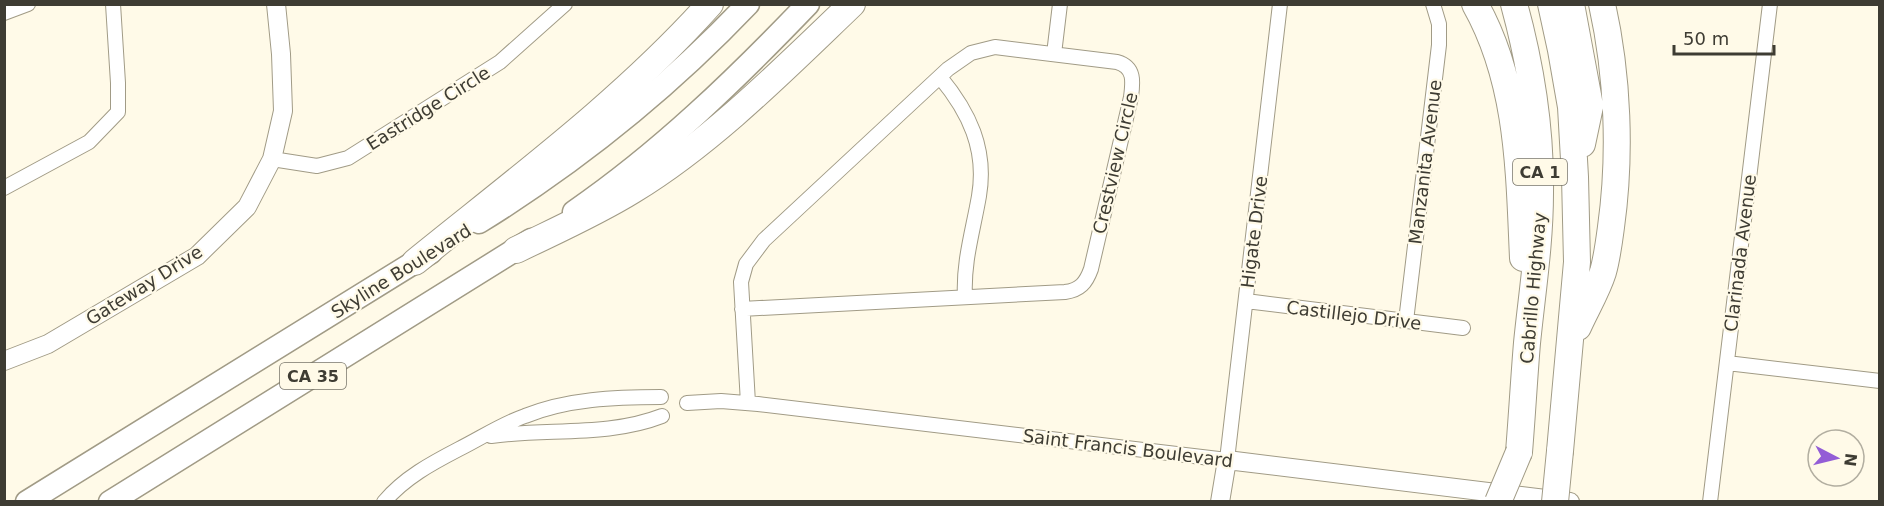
<svg xmlns="http://www.w3.org/2000/svg" width="1884" height="506" font-family="'DejaVu Sans',sans-serif">
<style>
.lines{fill:none;stroke-linecap:round;stroke-linejoin:round}
.minor-casing{stroke:#a19b86;stroke-width:16}
.tertiary-casing{stroke:#a19b86;stroke-width:20}
.primary-casing{stroke:#a19b86;stroke-width:25}
.motorway-casing{stroke:#a19b86;stroke-width:28}
.minor{stroke:#fff;stroke-width:14}
.tertiary{stroke:#fff;stroke-width:18}
.primary{stroke:#fff;stroke-width:22}
.motorway{stroke:#fff;stroke-width:26}
.motorway-bridge-casing{stroke:#a19b86;stroke-width:28;stroke-linecap:butt}
.motorway-bridge{stroke:#fff;stroke-width:26}
.labels{text-anchor:middle;dominant-baseline:central;stroke-width:4.5;stroke-linejoin:round;paint-order:stroke}
.shield{fill:#fffae8;stroke:#787569;stroke-width:1.5}
.shield-label{font-size:16px;font-weight:bold;fill:#3e3c33}
.street-label{font-size:18px;fill:#3e3c33;stroke:#fffae8}
</style>
<rect width="100%" height="100%" fill="#fffae8"/>
<g class="lines">
<!-- minor casing -->
<g class="minor-casing">
<path id="minor" d="M 4,13 L 28,4
M 1054,54 L 1060,4
M 940,77 C 969,112 987,149 979,196 C 973,231 963,262 965,297
M 272,159 L 317,166 L 348,158 L 500,62 L 565,4
M 4,188 L 89,142 L 118,112 L 118,83 L 113,4
M 1246,301 L 1463,328
M 742,309 L 1065,292 C 1080,290 1086,283 1091,269 L 1131,97 C 1133,82 1135,67 1117,62 L 995,47 L 971,53 L 948,69 L 764,240 L 746,264 L 741,282 L 748,403
M 1406,321 L 1439,45 L 1439,24 L 1433,4
M 1727,363 L 1880,381
M 687,403 L 721,401 L 758,404 L 1227,460 L 1280,4
M 491,436 C 548,428 608,437 662,416
M 384,502 C 404,478 432,463 459,449 C 481,438 502,424 525,416 C 567,399 615,397 661,397
M 1710,502 L 1770,4"/>
</g>
<!-- tertiary casing -->
<g class="tertiary-casing">
<path id="tertiary" d="M 4,361 L 48,344 L 197,256 L 247,207 L 272,159 L 283,111 L 281,54 L 276,4
M 1220,502 L 1227,460 L 1570,502"/>
</g>
<!-- primary casing -->
<g class="primary-casing">
<path id="primary" d="M 574,212 C 661,152 735,80 808,4
M 479,222 C 579,160 667,89 748,4
M 27,502 L 431,252
M 110,502 L 531,240"/>
</g>
<!-- motorway casing -->
<g class="motorway-casing">
<path id="motorway" d="M 1475,4 C 1519,82 1519,171 1523,258
M 1514,4 C 1531,66 1541,129 1540,193 C 1540,244 1532,293 1527,343 C 1524,379 1522,416 1519,452
M 1551,4 L 1561,50 L 1571,107 L 1575,177 L 1577,262 L 1560,451
M 1571,4 L 1590,106 L 1582,144
M 516,250 C 555,231 596,213 633,190 C 712,142 785,68 852,4
M 415,262 C 516,180 622,102 710,4
M 1578,327 C 1586,309 1597,291 1603,272 C 1607,258 1609,242 1611,227 C 1621,155 1618,76 1602,4"/>
</g>
<!-- minor -->
<use href="#minor" class="minor"/>
<!-- tertiary -->
<use href="#tertiary" class="tertiary"/>
<!-- primary -->
<use href="#primary" class="primary"/>
<!-- motorway -->
<use href="#motorway" class="motorway"/>
<!-- motorway-bridge casing -->
<g class="motorway-bridge-casing">
<path id="motorway-bridge" d="M 1498,502 L 1519,452
M 1555,502 L 1560,451"/>
</g>
<!-- motorway-bridge -->
<use href="#motorway-bridge" class="motorway-bridge"/>
</g>
<g class="labels">
<!-- shield labels -->
<g class="shield">
<rect x="1513" y="159" width="54" height="26" rx="4.5"/>
<rect x="280" y="363" width="66" height="26" rx="4.5"/>
</g>
<g class="shield-label">
<text x="1540" y="172">CA 1</text>
<text x="313" y="376">CA 35</text>
</g>
<!-- street labels -->
<g class="street-label">
<text transform="translate(428 108) rotate(-32)">Eastridge Circle</text>
<text transform="translate(1425 162) rotate(-83)">Manzanita Avenue</text>
<text transform="translate(1115 163) rotate(-77)">Crestview Circle</text>
<text transform="translate(1254 232) rotate(-83)">Higate Drive</text>
<text transform="translate(1740 253) rotate(-83)">Clarinada Avenue</text>
<text transform="translate(401 271) rotate(-32)">Skyline Boulevard</text>
<text transform="translate(144 285) rotate(-32)">Gateway Drive</text>
<text transform="translate(1533 288) rotate(-85)">Cabrillo Highway</text>
<text transform="translate(1354 315) rotate(7)">Castillejo Drive</text>
<text transform="translate(1128 448) rotate(7)">Saint Francis Boulevard</text>
</g>
</g>
<!-- border -->
<rect width="1884" height="506" fill="none" stroke="#3e3c33" stroke-width="12"/>
<!-- north arrow -->
<g transform="translate(1836 458) rotate(97)"><circle r="28" fill="#fffae8" stroke="#b2aea0" stroke-width="1.5"/>
<path d="M0-4.5L10 22L0 15L-10 22Z" fill="#935dd6"/>
<text y="-9" font-size="16" font-weight="bold" text-anchor="middle" fill="#3e3c33">N</text>
</g>
<!-- scale -->
<path d="M1674 45v9h100v-9" fill="none" stroke="#3e3c33" stroke-width="3"/>
<text x="1683" y="45" font-size="18" fill="#3e3c33" stroke="#fffae8" stroke-width="4.5" paint-order="stroke">50 m</text>
</svg>
